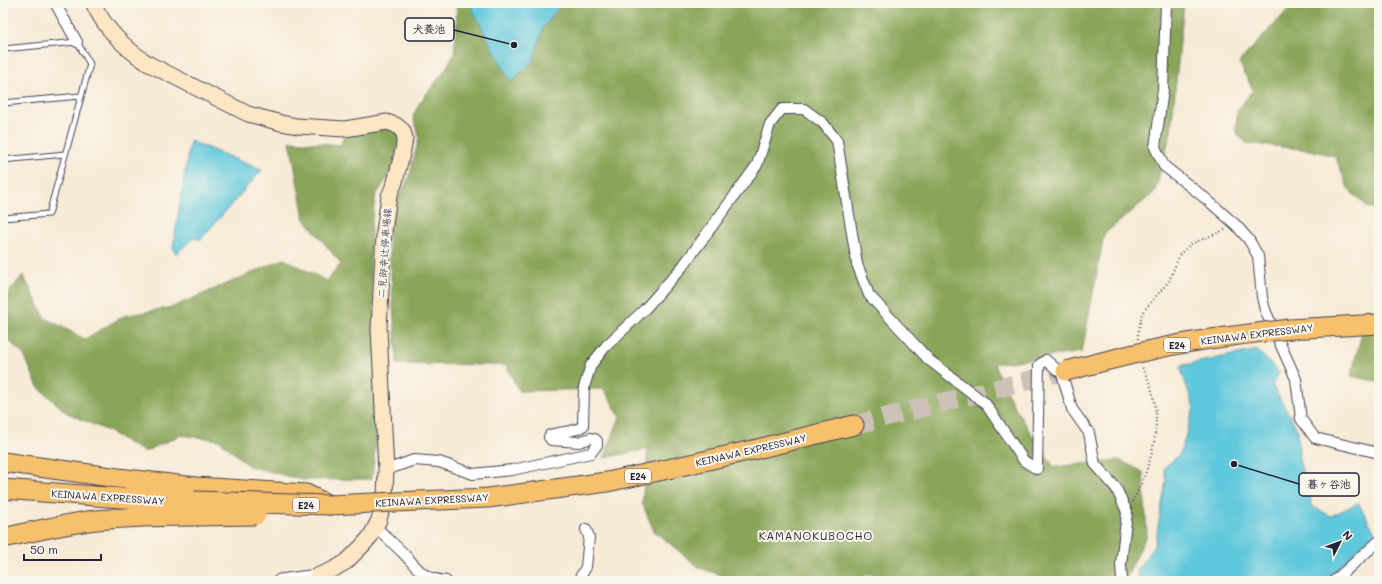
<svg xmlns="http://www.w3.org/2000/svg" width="1382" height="584" font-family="Mali,'Klee One',sans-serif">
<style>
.forest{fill:#89a558;stroke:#56644a}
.water{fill:#60c8dc;stroke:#41758c}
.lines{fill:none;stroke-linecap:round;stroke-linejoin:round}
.motorway-tunnel{stroke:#ccc2b7;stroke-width:19;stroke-dasharray:19 10;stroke-linecap:butt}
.service-casing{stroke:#424052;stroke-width:7}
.minor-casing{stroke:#424052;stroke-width:12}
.tertiary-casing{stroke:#424052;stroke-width:15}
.secondary-casing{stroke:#424052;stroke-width:17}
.motorway-casing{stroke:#424052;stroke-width:21}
.path{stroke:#424052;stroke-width:2;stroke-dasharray:1 3;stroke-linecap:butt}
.service{stroke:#fff;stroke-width:5}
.minor{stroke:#fff;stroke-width:10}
.tertiary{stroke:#fff;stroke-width:13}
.secondary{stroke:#fce6c4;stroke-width:15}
.motorway{stroke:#f7c06c;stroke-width:19}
.motorway-bridge-casing{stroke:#424052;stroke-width:21;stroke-linecap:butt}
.motorway-bridge{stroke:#f7c06c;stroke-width:19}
.labels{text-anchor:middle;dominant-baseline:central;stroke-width:4;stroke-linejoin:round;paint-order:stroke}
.shield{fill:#fbf7ec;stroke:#636270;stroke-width:1}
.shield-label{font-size:9px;font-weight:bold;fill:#22223b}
.street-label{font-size:10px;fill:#22223b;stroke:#fbf7ec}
.neighbourhood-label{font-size:11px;letter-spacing:1px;fill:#22223b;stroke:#fbf7ec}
.leader{fill:none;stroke:#22223b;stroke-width:1.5}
.callout-dot{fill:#22223b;stroke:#fbf7ec;stroke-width:1.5}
.callout{fill:#fbf7ec;stroke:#22223b;stroke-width:1.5}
.callout-label{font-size:11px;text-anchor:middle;font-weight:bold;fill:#22223b}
</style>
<rect width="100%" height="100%" fill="#fbf7ec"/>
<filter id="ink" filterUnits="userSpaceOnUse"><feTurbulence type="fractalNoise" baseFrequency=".025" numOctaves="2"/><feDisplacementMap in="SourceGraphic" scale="8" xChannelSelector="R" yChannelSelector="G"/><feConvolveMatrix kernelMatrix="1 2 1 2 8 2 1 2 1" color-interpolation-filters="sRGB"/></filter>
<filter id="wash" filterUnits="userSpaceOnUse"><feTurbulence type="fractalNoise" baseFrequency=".012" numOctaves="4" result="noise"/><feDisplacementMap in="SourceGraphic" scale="16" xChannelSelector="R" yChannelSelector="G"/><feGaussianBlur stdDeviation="0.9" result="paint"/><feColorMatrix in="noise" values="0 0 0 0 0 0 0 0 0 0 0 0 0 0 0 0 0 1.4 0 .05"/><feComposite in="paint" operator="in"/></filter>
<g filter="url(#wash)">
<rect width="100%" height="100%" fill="#f7ead6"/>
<!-- forest -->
<path class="forest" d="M 456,3 L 1184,3 L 1171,131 L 1155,192 L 1104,234 L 1082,352 L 994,364 C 1008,401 1031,434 1054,467 L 1119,460 L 1143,472 L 1147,534 L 1125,581 L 893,581 L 889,575 L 869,574 L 853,581 L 731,581 L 727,577 L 700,568 L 654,531 L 642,503 L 648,449 L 604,458 L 620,417 L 604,389 L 519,391 L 506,365 L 397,364 L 388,231 L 393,207 L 409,178 L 419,137 L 413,116 L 419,104 L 445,70 L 454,54 L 457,23 Z
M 1286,3 L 1379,3 L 1379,208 L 1369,208 L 1349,190 L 1335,156 L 1310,150 L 1246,143 L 1236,132 L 1237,111 L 1253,90 L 1239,62 L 1288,10 Z
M 372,127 L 400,132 L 392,171 L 376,195 L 371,226 L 370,264 L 376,332 L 379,410 L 372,479 L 303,480 L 249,466 L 219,440 L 181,435 L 144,452 L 108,431 L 67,413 L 38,387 L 24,355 L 3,335 L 3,300 L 23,275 L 45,318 L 85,339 L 124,316 L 173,307 L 284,259 L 327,281 L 341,264 L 304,218 L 290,141 L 341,145 L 344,134 Z
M 1379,305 L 1379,382 L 1351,376 L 1364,325 Z"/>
<!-- water -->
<path class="water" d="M 469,3 L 562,3 L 543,28 L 533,61 L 511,82 Z
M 190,141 L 262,170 L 200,240 L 194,237 L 176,254 L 173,247 Z
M 1257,350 L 1279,372 L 1272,385 L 1298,430 L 1299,460 L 1313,507 L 1331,516 L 1358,503 L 1375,532 L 1325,581 L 1140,581 L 1137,570 L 1155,544 L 1166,481 L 1164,468 L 1180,454 L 1194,408 L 1180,366 Z"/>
</g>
<g filter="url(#ink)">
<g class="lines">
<!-- motorway-tunnel -->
<path class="motorway-tunnel" d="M 854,425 L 1066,371"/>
<!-- service casing -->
<g class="service-casing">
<path id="service" d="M 3,49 L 77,42 L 90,64 L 49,214 L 3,218
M 3,103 L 80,96
M 3,160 L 65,154"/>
</g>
<!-- minor casing -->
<g class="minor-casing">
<path id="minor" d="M 55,3 L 77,42
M 1166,3 L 1163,90 L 1155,147 L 1164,166 L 1205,198 L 1236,225 L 1249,240 L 1258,256 L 1262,297 L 1265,310 L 1296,379 L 1301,419 L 1315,438 L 1379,453
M 386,470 L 414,460 L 439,462 L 473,474 L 512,470 L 591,453 L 597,445 L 597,441 L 595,439 L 591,438 L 579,442 L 551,440 L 549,437 L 550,435 C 561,431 573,433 583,426 L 584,387 L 591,365 L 606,346 L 644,310 L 683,266 L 757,165 L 770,124 L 782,109 L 804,109 L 823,123 L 837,141 L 857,264 L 869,295 L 929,360 L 985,403 L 1024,461 L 1037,469 L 1039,365 L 1046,360 L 1062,374 L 1072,409 L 1089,433 L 1095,464 L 1116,488 L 1127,512 L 1121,564 L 1122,581
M 376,527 C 385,536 394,544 403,553 C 419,569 421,578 446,581
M 578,581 L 586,567 L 589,537 L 586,529
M 1334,581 L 1379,541"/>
</g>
<!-- tertiary casing -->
<g class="tertiary-casing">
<path id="tertiary" d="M 280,581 L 317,576"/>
</g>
<!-- secondary casing -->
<g class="secondary-casing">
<path id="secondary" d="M 93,3 C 105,29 124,48 149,64 L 248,114 L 281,123 L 297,126 L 345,129 L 387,122 L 396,125 L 403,131 L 405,138 L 403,150 L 395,182 L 389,196 L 384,232 L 379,329 L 386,470 L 385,496 L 379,520 L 370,537 L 362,546 L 346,562 L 334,569 L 317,576 L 318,581"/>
</g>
<!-- motorway casing -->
<g class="motorway-casing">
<path id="motorway" d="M 1290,329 L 1379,324
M 3,462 L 118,478 L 196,487 L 306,494 L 329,505
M 3,489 L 121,498 L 194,501
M 417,501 L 488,498 L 607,482 L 659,471 L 757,449 L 854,425
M 3,538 C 34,531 64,524 96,520 C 129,517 163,516 196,516"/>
</g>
<!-- path -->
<path class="path" d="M 1138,339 L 1138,334 L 1142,313 L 1169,281 L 1180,254 L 1191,244 L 1227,229
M 1132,502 C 1150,469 1163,428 1152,391 C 1150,382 1145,374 1141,365"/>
<!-- service -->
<use href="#service" class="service"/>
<!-- minor -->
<use href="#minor" class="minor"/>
<!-- tertiary -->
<use href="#tertiary" class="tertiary"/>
<!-- secondary -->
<use href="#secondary" class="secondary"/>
<!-- motorway -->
<use href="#motorway" class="motorway"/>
<!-- motorway-bridge casing -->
<g class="motorway-bridge-casing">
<path id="motorway-bridge" d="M 1066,371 C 1106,361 1145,350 1186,343 C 1220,337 1255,333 1290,329
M 194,501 L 329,505 L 417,501
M 196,516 L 256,515"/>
</g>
<!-- motorway-bridge -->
<use href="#motorway-bridge" class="motorway-bridge"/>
</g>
</g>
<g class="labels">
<!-- shield labels -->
<g class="shield">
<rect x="1164" y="338" width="26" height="14" rx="3"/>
<rect x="625" y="469" width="26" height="14" rx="3"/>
<rect x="293" y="498" width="26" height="14" rx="3"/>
</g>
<g class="shield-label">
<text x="1177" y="345">E24</text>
<text x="638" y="476">E24</text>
<text x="306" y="505">E24</text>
</g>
<!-- street labels -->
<g class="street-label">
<text transform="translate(384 253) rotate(-86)">二見御幸辻停車場線</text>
<text transform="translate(1257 334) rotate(-7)">KEINAWA EXPRESSWAY</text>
<text transform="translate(751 450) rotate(-13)">KEINAWA EXPRESSWAY</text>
<text transform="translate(108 497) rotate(4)">KEINAWA EXPRESSWAY</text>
<text transform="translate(432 500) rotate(-3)">KEINAWA EXPRESSWAY</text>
</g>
<!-- neighbourhood labels -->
<g class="neighbourhood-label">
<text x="816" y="535">KAMANOKUBOCHO</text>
</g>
</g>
<!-- callouts -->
<path class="leader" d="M514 45L454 30M1234 464L1299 484"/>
<g class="callout-dot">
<circle cx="514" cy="45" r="4"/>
<circle cx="1234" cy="464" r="4"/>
</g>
<g class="callout">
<rect x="405" y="18" width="49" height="23" rx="4"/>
<rect x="1299" y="473" width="60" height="23" rx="4"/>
</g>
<g class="callout-label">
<text x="429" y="33">犬養池</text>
<text x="1329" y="488">暮ヶ谷池</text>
</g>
<!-- margin -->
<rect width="1382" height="584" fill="none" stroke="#fbf7ec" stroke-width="16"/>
<!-- north arrow -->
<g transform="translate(1340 542) rotate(48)" stroke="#fbf7ec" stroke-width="3" paint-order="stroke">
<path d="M0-3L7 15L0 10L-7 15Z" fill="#22223b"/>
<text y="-6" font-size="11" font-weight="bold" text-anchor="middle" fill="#22223b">N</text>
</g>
<!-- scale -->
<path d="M24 554v6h77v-6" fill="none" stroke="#22223b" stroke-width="2"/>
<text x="30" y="554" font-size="12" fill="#22223b" stroke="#fbf7ec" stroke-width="3" paint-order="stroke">50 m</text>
</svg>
